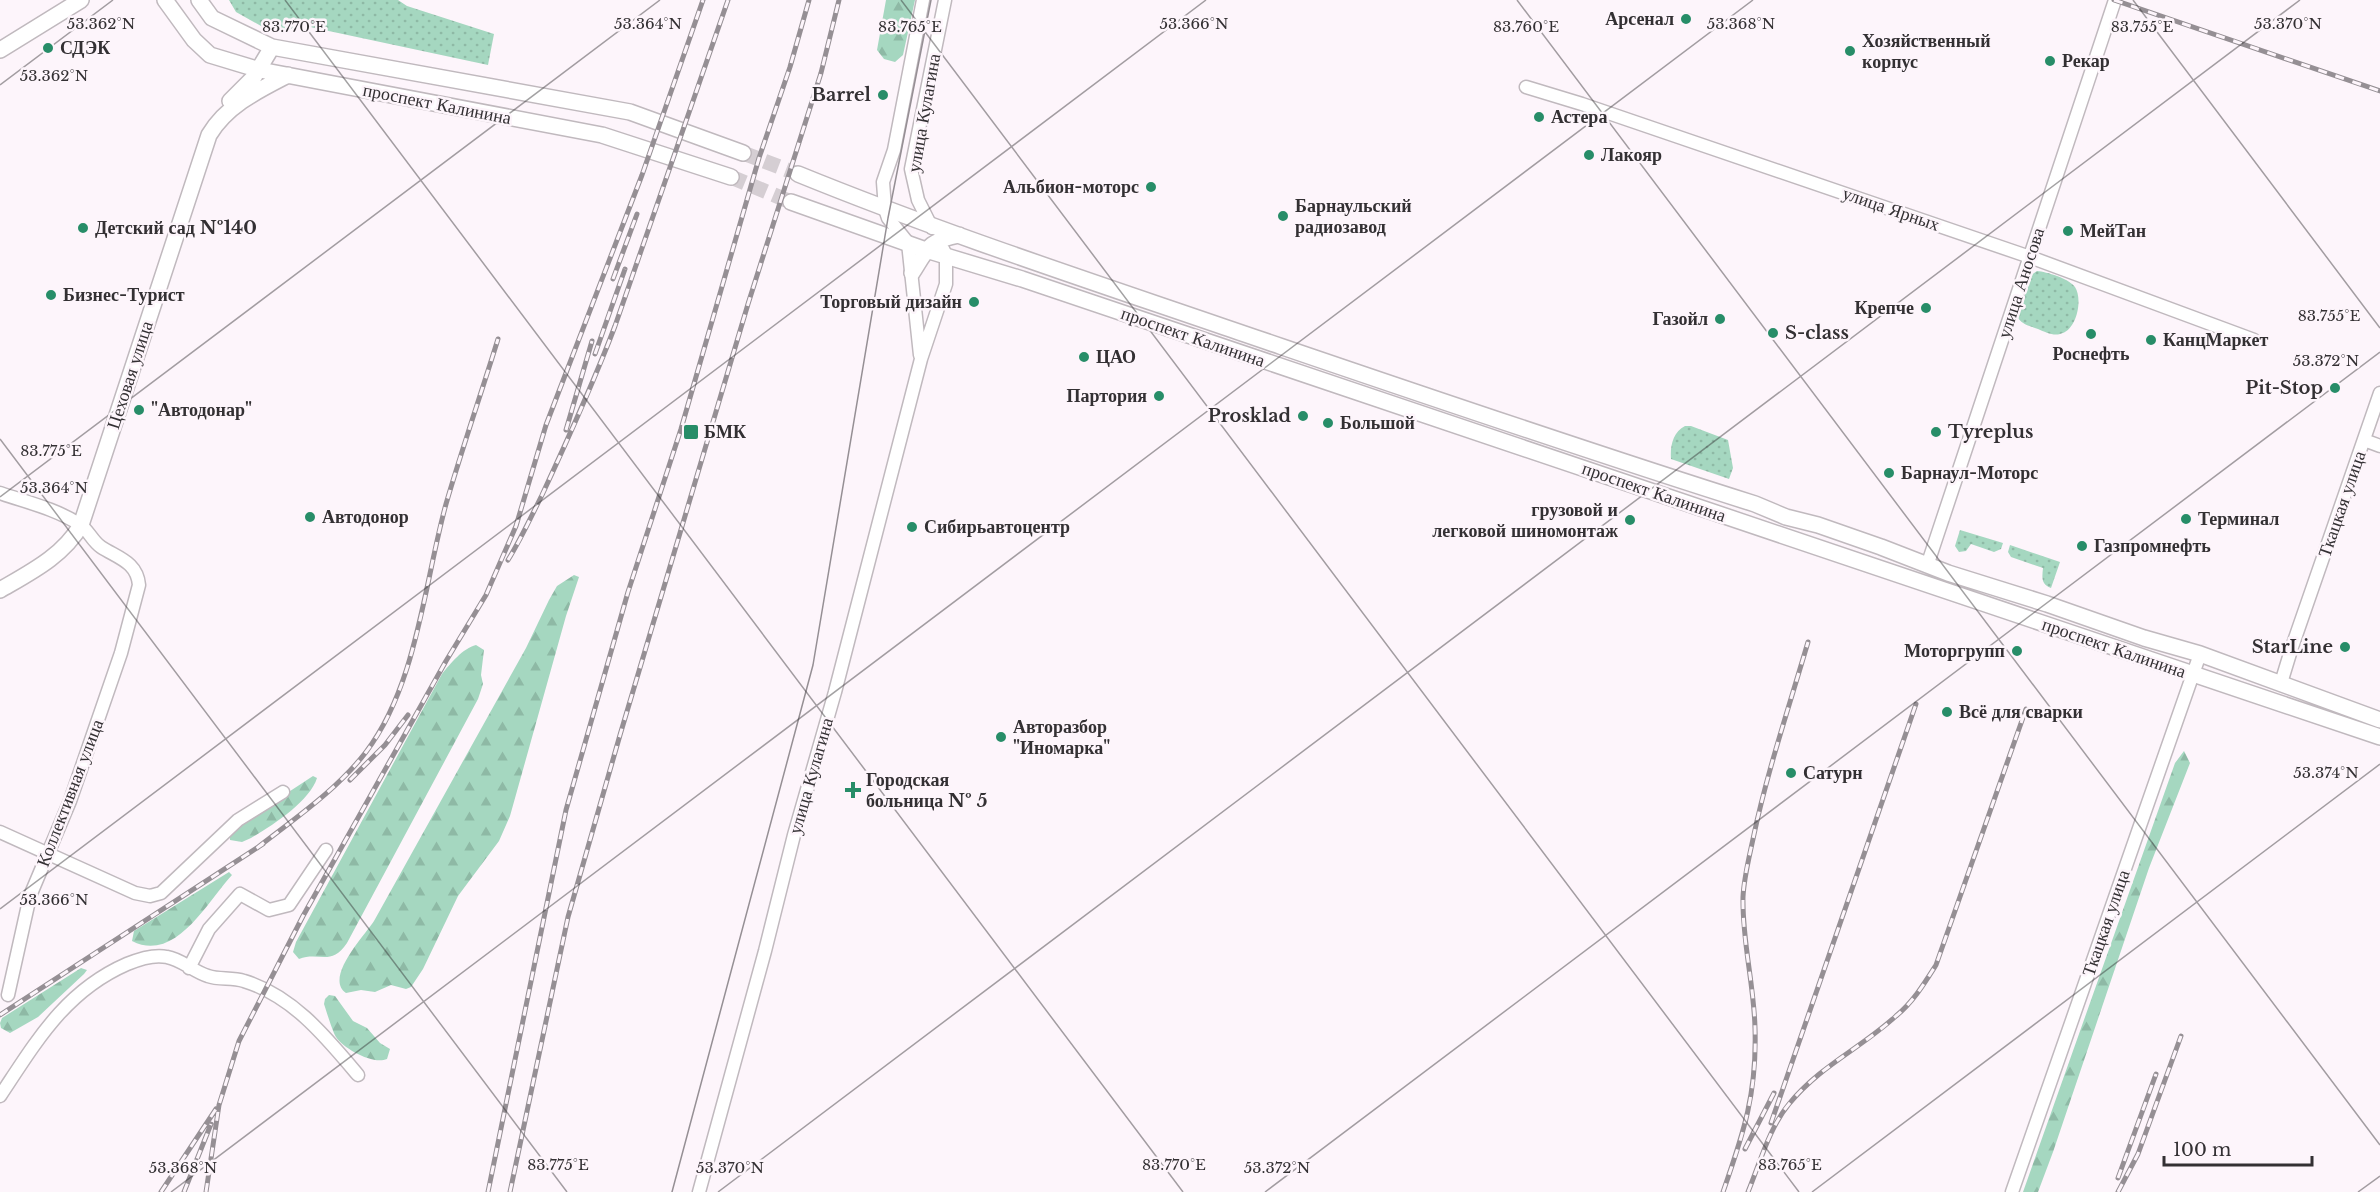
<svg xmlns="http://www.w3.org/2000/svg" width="2380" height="1192" font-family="'Libre Baskerville',serif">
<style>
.green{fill:url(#green-dots)}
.forest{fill:url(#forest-firs)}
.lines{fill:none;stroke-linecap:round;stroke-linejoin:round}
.major-tunnel{stroke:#d5ced3;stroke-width:15;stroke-dasharray:15 8;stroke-linecap:butt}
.minor-casing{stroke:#c0b9be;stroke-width:15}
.major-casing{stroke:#c0b9be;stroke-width:18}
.minor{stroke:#fff;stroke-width:12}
.major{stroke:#fff;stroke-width:15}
.tram{stroke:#958f94;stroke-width:1.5}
.rail-casing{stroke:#958f94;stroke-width:5}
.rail{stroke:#fdf5fb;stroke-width:3;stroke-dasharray:9;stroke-linecap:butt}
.ticks{fill:none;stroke:#333033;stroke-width:1.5;stroke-opacity:0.45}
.poi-dot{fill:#278d68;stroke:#fdf5fb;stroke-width:2}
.labels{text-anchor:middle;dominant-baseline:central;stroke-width:5;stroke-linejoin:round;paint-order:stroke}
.poi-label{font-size:18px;font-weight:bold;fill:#333033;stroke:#fdf5fb;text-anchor:start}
.street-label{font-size:18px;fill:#333033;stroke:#fdf5fb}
.ticks-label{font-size:15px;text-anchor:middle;fill:#333033;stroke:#fdf5fb;stroke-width:5;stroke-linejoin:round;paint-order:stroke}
</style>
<defs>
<pattern id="green-dots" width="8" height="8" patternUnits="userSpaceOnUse" patternTransform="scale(1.5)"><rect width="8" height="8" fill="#a5d7c0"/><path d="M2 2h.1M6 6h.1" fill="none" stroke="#8eb9a5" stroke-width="1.8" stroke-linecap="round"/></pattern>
<pattern id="forest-firs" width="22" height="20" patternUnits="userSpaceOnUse" patternTransform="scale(1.5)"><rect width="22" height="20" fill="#a5d7c0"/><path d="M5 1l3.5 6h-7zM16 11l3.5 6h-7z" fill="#8eb9a5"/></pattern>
</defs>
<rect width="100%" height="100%" fill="#fdf5fb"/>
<!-- green -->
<path class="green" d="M 229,0 L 398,0 L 407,6 L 494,34 L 488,65 L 310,27 L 270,31 L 236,12 Z
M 2037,271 C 2047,272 2068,278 2075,287 C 2083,299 2077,331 2060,334 C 2053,336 2045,332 2038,329 C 2030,326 2023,325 2018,318 L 2030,276 Z
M 1685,426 L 1691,426 L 1728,440 L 1733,468 L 1729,479 L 1671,459 C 1670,446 1673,432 1685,426 Z
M 1960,530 L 2003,543 L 2001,549 L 1994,552 L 1971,544 L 1966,551 L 1959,552 L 1955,546 Z
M 2010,545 L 2060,562 L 2051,588 C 2041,584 2042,578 2043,568 L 2011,557 L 2008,552 Z"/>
<!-- forest -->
<path class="forest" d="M 886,0 L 915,0 L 903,55 L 895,62 L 884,59 L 877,50 Z
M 574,575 L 579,577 L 566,616 L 510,816 L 499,841 L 458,896 L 423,969 L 411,987 L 406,989 L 391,985 L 375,992 L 361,990 L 346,993 C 324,978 364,936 374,921 L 526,648 L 549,600 L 557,586 Z
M 476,645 L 484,650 L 481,675 L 483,684 L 478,699 L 347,943 C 331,967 319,951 299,959 L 293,952 L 296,942 L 442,674 C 450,664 463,648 476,645 Z
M 2184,751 L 2190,763 L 2149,868 L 2053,1152 L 2038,1192 L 2023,1192 L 2175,763 Z
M 313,776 L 317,778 C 310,801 272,826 251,838 L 242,842 L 230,840 L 230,835 L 252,816 Z
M 229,872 L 232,875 C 209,899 176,964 132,941 L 134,931 Z
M 81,968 L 87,970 L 84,974 L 38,1017 L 10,1033 L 1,1028 L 0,1023 L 2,1018 Z
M 329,995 L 335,996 L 353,1021 L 367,1028 L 380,1043 L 390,1049 L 387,1059 C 373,1065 344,1049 336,1037 C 332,1030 327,1013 324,1004 L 325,999 Z"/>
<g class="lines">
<!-- major-tunnel -->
<path class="major-tunnel" d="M 743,153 L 798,174
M 731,177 L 791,202"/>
<!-- minor casing -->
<g class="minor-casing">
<path id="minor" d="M 1526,87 L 1582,104 L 2030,257 L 2254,340
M 932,228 L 918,200 L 911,169 L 945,0
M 920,355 L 908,243 L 888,218 L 885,209 L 883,182 L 894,150 L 923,0
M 2364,440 L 2380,446
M 0,493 C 26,502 56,509 79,524 C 88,529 92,541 101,547 C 118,558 137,562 139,585 L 121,653 L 70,801 L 30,896 L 8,995
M 1927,566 L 2115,0
M 2281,683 L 2292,647 L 2380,393
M 0,832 L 135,893 L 150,896 L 161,893 L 238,820 L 283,792
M 189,968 L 209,929 L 240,894 L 269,910 L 289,905 L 326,850
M 0,1096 C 36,1042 65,991 127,964 C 139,959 154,954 167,957 C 181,959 194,972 208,976 C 219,980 232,977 244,981 C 293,996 326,1037 358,1075
M 699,1192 L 765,951 L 794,835 L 835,692 L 921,359 L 946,284 L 946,255 L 943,249
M 2012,1192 L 2200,654"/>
</g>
<!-- major casing -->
<g class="major-casing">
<path id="major" d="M 165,0 L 194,40 L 210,55 L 260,70 L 602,135 L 731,177
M 199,0 L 212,18 L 272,47 L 630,112 L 743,153
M 0,50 L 81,0
M 230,101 L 254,77 L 272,47
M 798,174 C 938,231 1081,278 1224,327 C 1400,387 1577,448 1755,504 L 1786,517 L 1818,525 L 1881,547 L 1948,573 L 2047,604 L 2144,638 L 2200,654 L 2380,720
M 791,202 L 926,250 L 1022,279 L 2380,737
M 912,273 C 928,248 928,241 959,235
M 0,590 C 31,572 63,556 81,525 L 209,135 C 227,105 259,90 288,75"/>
</g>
<!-- minor -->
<use href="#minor" class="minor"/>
<!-- major -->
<use href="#major" class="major"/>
<!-- tram -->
<path class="tram" d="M 672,1192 L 813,665 L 888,218 L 931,0"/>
<!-- rail casing -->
<g class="rail-casing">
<path id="rail" d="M 2114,0 L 2380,91
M 613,279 L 637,214
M 595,354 L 625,269
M 566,430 L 592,341
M 508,560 C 521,539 531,517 542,495 C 568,439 593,384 615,326 L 728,0
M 350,780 L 385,745 L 408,715
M 257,848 C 294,819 337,790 366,752 C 417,685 424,584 446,504 C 462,449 481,394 498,339
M 0,1015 L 263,844
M 1771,1123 L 1916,704
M 1745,1149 L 1774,1093
M 2118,1178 L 2156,1074
M 161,1192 L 216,1109
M 184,1192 L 211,1124
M 206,1192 L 219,1105 L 239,1041 L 303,916 L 446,661 L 486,595 L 516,526 L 546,425 L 642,175 L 703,0
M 488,1192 L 566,810 L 628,592 L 681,429 L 759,158 L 790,67 L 809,0
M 510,1192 L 568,917 L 620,735 L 748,304 L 821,73 L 839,0
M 1723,1192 C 1744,1132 1757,1093 1755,1028 C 1754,984 1742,941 1743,897 C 1744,877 1749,858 1753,839 C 1767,772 1789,707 1808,642
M 1748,1192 C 1760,1163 1769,1128 1789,1104 C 1821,1065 1860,1049 1896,1016 C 1913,1002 1924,984 1936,965 L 2026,709
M 2118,1192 L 2138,1154 L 2181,1036"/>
</g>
<!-- rail -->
<use href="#rail" class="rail"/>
</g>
<!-- ticks -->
<path class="ticks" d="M 285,0 L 1183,1192M 901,0 L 1799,1192M 1517,0 L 2380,1145M 2133,0 L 2380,328M 0,85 L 113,0M 0,439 L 567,1192M 0,497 L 660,0M 0,909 L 1206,0M 171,1192 L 1753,0M 718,1192 L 2300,0M 1265,1192 L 2380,352M 1812,1192 L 2380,764M 2358,1192 L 2380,1176"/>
<!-- markers -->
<g class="poi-dot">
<circle cx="1686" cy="19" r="6"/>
<circle cx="48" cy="48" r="6"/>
<circle cx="1850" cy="51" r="6"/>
<circle cx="2050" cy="61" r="6"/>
<circle cx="883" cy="95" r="6"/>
<circle cx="1539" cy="117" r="6"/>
<circle cx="1589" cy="155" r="6"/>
<circle cx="1151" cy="187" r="6"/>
<circle cx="1283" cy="216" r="6"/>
<circle cx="83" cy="228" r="6"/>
<circle cx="2068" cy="231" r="6"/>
<circle cx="51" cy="295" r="6"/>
<circle cx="974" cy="302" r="6"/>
<circle cx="1926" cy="308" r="6"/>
<circle cx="1720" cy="319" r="6"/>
<circle cx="1773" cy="333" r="6"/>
<circle cx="2091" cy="334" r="6"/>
<circle cx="2151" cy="340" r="6"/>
<circle cx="1084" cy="357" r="6"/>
<circle cx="2335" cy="388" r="6"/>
<circle cx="1159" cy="396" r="6"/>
<circle cx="139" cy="410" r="6"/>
<circle cx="1303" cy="416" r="6"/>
<circle cx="1328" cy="423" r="6"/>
<rect x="683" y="424" width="16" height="16" rx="3"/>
<circle cx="1936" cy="432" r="6"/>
<circle cx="1889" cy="473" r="6"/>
<circle cx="310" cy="517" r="6"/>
<circle cx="2186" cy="519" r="6"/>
<circle cx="1630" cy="520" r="6"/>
<circle cx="912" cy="527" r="6"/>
<circle cx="2082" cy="546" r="6"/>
<circle cx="2345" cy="647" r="6"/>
<circle cx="2017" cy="651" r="6"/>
<circle cx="1947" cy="712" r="6"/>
<circle cx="1001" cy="737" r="6"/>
<circle cx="1791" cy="773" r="6"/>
<path d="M850 781h6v6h6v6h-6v6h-6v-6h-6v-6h6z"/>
</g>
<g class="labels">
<!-- poi labels -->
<g class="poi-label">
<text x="1674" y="19" text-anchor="end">Арсенал</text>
<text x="1862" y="41">Хозяйственный<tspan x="1862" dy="21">корпус</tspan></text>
<text x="60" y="48">СДЭК</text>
<text x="2062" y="61">Рекар</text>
<text x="871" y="95" text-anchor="end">Barrel</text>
<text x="1551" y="117">Астера</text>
<text x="1601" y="155">Лакояр</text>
<text x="1139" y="187" text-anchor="end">Альбион-моторс</text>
<text x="1295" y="206">Барнаульский<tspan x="1295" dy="21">радиозавод</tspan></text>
<text x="95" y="228">Детский сад №140</text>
<text x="2080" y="231">МейТан</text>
<text x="63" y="295">Бизнес-Турист</text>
<text x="962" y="302" text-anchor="end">Торговый дизайн</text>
<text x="1914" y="308" text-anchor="end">Крепче</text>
<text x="1708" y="319" text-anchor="end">Газойл</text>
<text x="1785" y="333">S-class</text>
<text x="2163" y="340">КанцМаркет</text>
<text x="2091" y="354" text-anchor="middle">Роснефть</text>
<text x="1096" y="357">ЦАО</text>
<text x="2323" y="388" text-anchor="end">Pit-Stop</text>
<text x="1147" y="396" text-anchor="end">Партория</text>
<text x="151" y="410">"Автодонар"</text>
<text x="1291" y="416" text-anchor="end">Prosklad</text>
<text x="1340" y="423">Большой</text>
<text x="704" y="432">БМК</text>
<text x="1948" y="432">Tyreplus</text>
<text x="1901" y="473">Барнаул-Моторс</text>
<text x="1618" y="510" text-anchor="end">грузовой и<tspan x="1618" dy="21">легковой шиномонтаж</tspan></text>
<text x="322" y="517">Автодонор</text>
<text x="2198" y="519">Терминал</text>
<text x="924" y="527">Сибирьавтоцентр</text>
<text x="2094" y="546">Газпромнефть</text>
<text x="2333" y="647" text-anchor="end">StarLine</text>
<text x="2005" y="651" text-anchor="end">Моторгрупп</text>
<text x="1959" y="712">Всё для сварки</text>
<text x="1013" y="727">Авторазбор<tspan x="1013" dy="21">"Иномарка"</tspan></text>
<text x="1803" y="773">Сатурн</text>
<text x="866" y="780">Городская<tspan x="866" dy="21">больница № 5</tspan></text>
</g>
<!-- street labels -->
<g class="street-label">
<text transform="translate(437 104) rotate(11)">проспект Калинина</text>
<text transform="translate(924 113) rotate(-80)">улица Кулагина</text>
<text transform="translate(1891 209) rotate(19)">улица Ярных</text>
<text transform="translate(2021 283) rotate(-72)">улица Аносова</text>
<text transform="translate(1193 337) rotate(19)">проспект Калинина</text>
<text transform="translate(130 375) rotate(-72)">Цеховая улица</text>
<text transform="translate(1654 492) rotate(19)">проспект Калинина</text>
<text transform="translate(2342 504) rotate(-71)">Ткацкая улица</text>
<text transform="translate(2114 648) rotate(19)">проспект Калинина</text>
<text transform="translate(811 776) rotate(-74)">улица Кулагина</text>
<text transform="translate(70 793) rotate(-69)">Коллективная улица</text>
<text transform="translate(2106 923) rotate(-71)">Ткацкая улица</text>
</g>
</g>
<g class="ticks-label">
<text x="101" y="29">53.362°N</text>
<text x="1194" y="29">53.366°N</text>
<text x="2288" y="29">53.370°N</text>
<text x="648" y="29">53.364°N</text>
<text x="1741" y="29">53.368°N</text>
<text x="294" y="32">83.770°E</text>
<text x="910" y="32">83.765°E</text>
<text x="1526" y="32">83.760°E</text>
<text x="2142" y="32">83.755°E</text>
<text x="54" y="81">53.362°N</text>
<text x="2329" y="321">83.755°E</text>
<text x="2326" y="366">53.372°N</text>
<text x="51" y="456">83.775°E</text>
<text x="54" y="493">53.364°N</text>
<text x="2326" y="778">53.374°N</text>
<text x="54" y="905">53.366°N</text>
<text x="558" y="1170">83.775°E</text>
<text x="1174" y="1170">83.770°E</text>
<text x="1790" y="1170">83.765°E</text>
<text x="183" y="1173">53.368°N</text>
<text x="730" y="1173">53.370°N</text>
<text x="1277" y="1173">53.372°N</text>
</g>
<!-- scale -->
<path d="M2164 1156v9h148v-9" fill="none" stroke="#333033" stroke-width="3"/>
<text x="2173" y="1156" font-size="18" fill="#333033" stroke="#fdf5fb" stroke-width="4.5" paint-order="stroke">100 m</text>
</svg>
